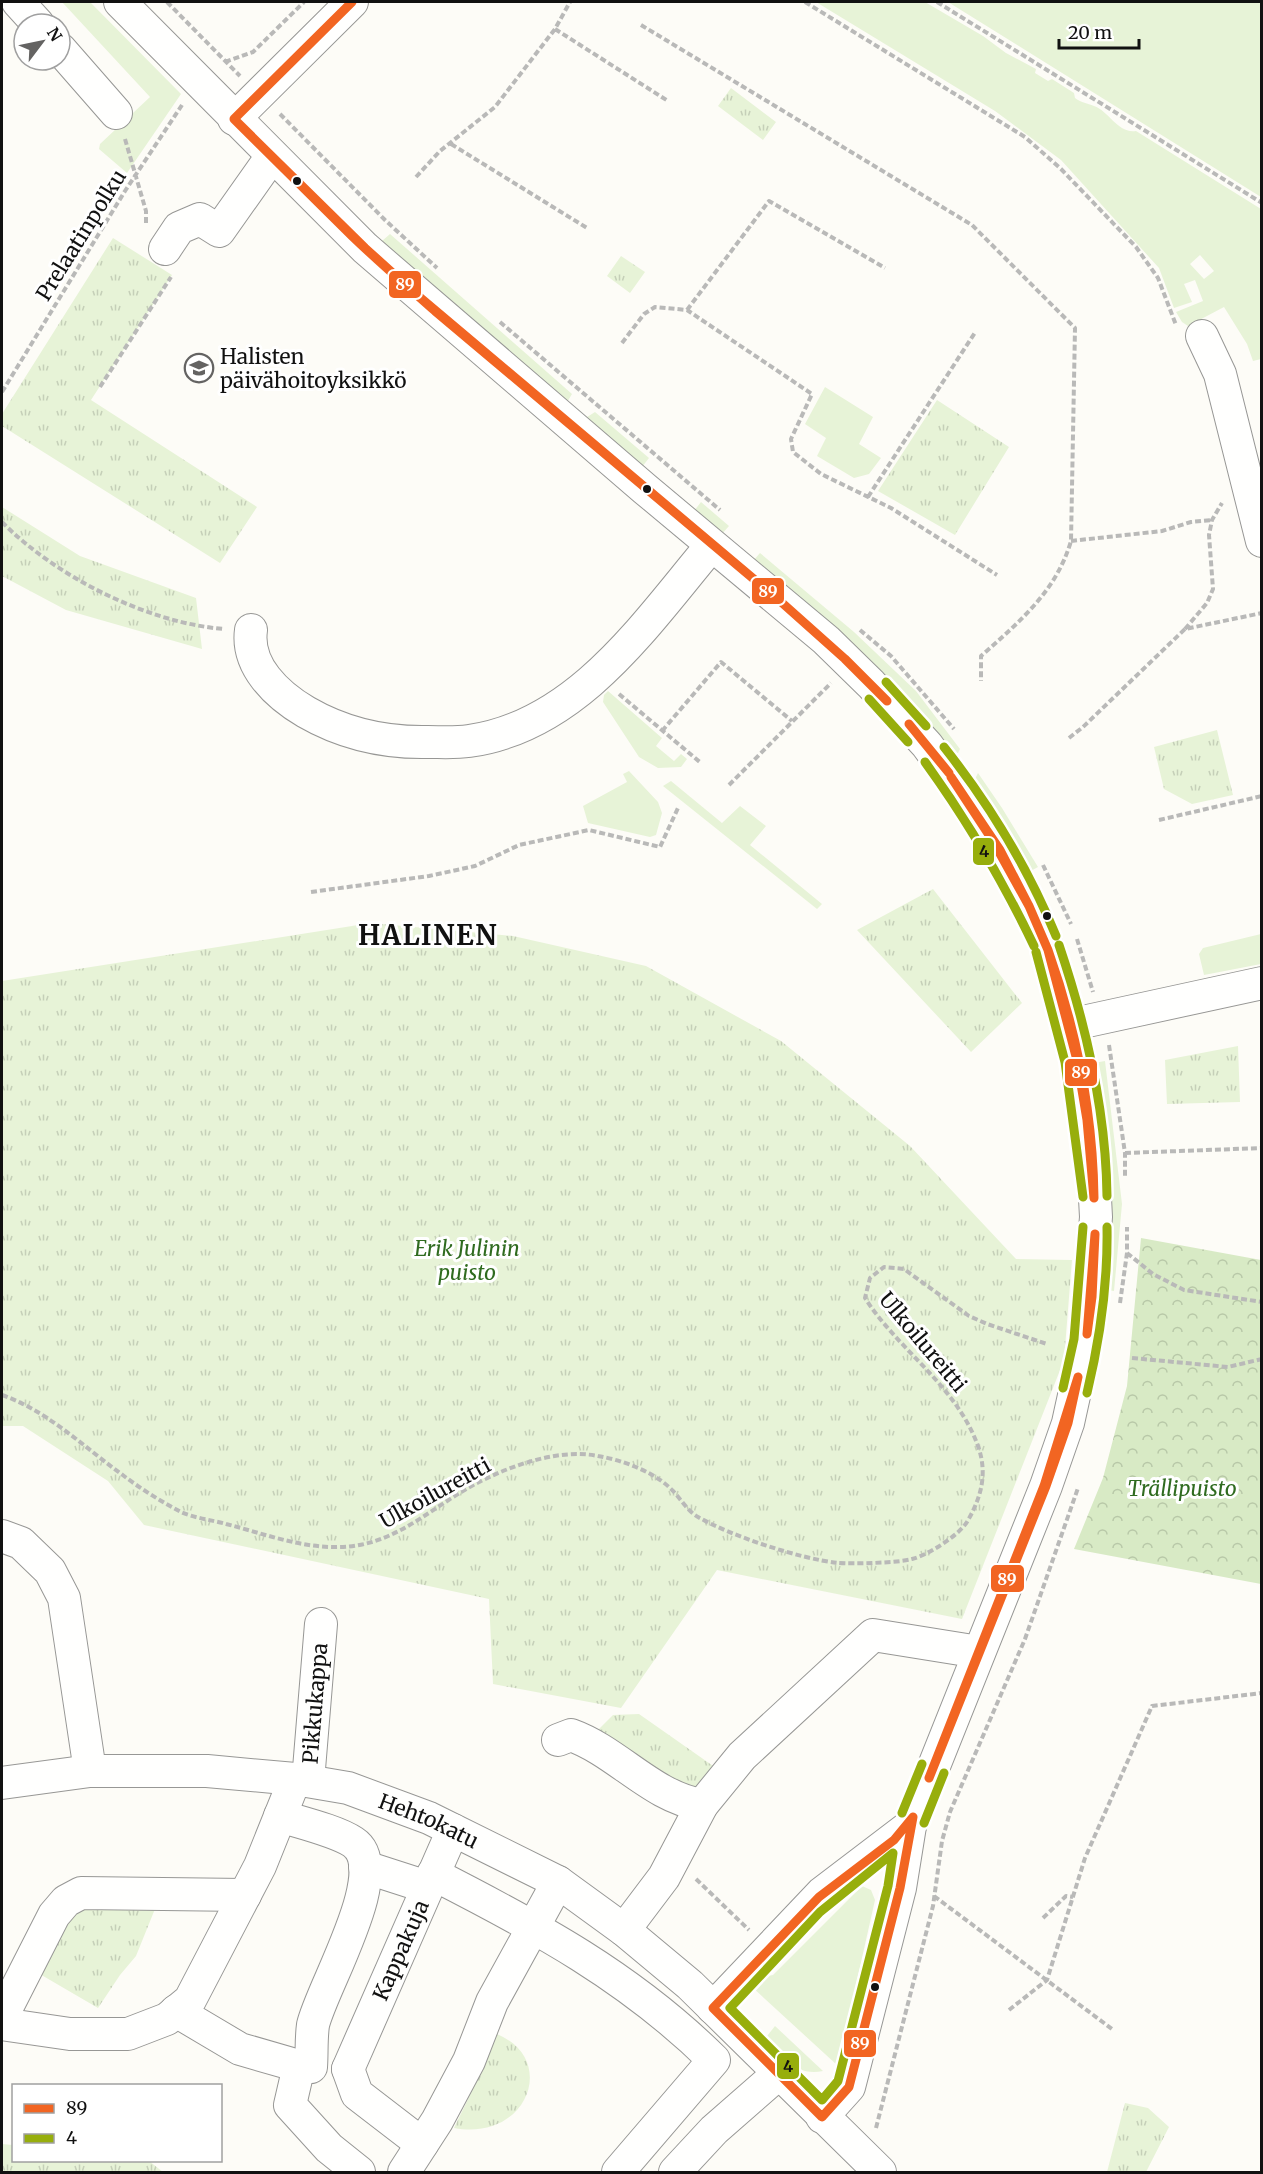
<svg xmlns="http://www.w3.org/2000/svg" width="1263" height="2174" font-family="Merriweather,serif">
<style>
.grass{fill:#e7f3d7;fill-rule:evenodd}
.forest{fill:url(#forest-crowns)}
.park{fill:url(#park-tufts)}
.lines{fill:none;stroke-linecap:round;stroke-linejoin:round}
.minor-casing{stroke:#979795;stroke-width:34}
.path{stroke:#b9b9b8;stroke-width:4;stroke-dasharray:6 3;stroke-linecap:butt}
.minor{stroke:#fffffe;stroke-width:32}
.bus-1-casing{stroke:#fff;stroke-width:14}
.bus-2-casing{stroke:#fff;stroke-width:14}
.bus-1{stroke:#f26522;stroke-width:9}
.bus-2{stroke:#97ae0c;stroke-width:9}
.bus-dot{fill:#111;stroke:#fff;stroke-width:2}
.labels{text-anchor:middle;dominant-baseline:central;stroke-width:6;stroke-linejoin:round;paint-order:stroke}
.street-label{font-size:21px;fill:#111;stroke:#fff}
.poi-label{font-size:21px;fill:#111;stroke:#fff;text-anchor:start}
.park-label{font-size:21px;font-style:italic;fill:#2f6b1f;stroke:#fff}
.district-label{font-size:27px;font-weight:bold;letter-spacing:1.5px;fill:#111;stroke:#fff}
.line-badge{stroke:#fff;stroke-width:2}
.badge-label{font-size:16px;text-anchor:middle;font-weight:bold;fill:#fff}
.pale-badge-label{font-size:16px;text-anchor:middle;font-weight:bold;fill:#111}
</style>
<defs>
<pattern id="forest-crowns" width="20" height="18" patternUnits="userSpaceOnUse" patternTransform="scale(1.5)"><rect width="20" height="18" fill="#d8eac5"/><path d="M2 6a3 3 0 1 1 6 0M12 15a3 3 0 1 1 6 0" fill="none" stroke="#b8c8a8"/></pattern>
<pattern id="park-tufts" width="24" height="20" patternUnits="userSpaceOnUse" patternTransform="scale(1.5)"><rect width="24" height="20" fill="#e7f3d7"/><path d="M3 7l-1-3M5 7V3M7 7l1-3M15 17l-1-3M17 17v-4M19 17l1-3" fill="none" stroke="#c5cfb8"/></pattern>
</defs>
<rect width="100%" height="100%" fill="#fdfcf7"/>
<!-- grass -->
<path class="grass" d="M 62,2 L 90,2 L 181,94 L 127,173 L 99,149 L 100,144 L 150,97 Z
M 816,2 L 925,2 L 983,36 L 1006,53 L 1036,69 L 1035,73 L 1048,81 L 1052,79 L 1074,93 L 1075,98 C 1082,103 1087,103 1094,106 C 1109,111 1118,134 1136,131 L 1261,209 L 1261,359 L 1253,361 L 1247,344 L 1224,307 L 1188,326 L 1182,322 L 1176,312 L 1203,301 L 1195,280 L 1184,284 L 1192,302 L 1174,308 L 1159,268 L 1061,160 L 995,111 ZM 1200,255 L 1214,271 L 1204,279 L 1190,264 Z
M 948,2 L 1261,2 L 1261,197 Z
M 390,234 L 572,394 L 566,404 L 430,286 L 382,241 Z
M 825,387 L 873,417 L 859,444 L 881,458 L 869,474 L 854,478 L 817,456 L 826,438 L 805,424 Z
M 595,412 L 649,458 L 642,467 L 584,419 Z
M 701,502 L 729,526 L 721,535 L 694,511 Z
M 760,553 L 854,632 L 916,691 L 960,749 L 958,753 L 950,753 L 753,561 Z
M 608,691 L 662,738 L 656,746 L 674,761 L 681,754 L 687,759 L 681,767 L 658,768 L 639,757 L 603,702 L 604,695 Z
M 629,771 L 658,802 L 662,813 L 656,835 L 650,837 L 588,823 L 583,806 L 627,782 L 623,774 Z
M 978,773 L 1002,808 L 1038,867 L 1029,872 L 973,783 Z
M 671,781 L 722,823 L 740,806 L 766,826 L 750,845 L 822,904 L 817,909 L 663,786 Z
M 1261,934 L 1261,964 L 1204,975 L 1199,954 L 1203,948 Z
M 1105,1061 L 1122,1204 L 1114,1291 L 1106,1290 L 1108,1162 L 1094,1063 Z
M 862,1886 L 871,1890 L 875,1900 L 846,2029 L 845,2059 L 837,2065 L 752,1987 L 758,1978 L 773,1975 Z
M 775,2026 L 823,2071 C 796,2077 782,2056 764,2040 Z"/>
<!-- forest -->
<path class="forest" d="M 1141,1238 L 1261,1260 L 1261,1584 L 1074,1549 L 1103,1478 L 1127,1386 Z"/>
<!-- park -->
<path class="park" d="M 731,88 L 776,122 L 763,140 L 718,106 Z
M 113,238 L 172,275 L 91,400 L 257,507 L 220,563 L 2,426 L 2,414 Z
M 621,256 L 645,272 L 630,293 L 607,276 Z
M 937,400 L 1009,447 L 955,535 L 878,491 Z
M 2,507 L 80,556 L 196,598 L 202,649 L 66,610 L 2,576 Z
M 1217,730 L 1233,795 L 1192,804 L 1164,789 L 1154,747 Z
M 933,889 L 1022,1003 L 971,1052 L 857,930 Z
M 371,923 L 513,936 L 646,966 L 781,1041 L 910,1146 L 1016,1259 L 1072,1260 L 1064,1360 L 962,1619 L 717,1570 L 621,1708 L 493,1684 L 489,1599 L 144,1525 L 108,1481 L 23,1426 L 2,1426 L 2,981 Z
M 1238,1046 L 1240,1102 L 1167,1104 L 1165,1060 Z
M 639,1714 L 716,1768 L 695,1792 L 596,1732 L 613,1715 Z
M 85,1903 L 157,1904 L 136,1956 L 120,1975 L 98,2008 L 38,1973 L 72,1912 Z
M 494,2033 C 560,2057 528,2142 454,2128 L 471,2093 Z
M 1125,2103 L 1148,2108 L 1169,2127 L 1146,2172 L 1107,2172 Z
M 2,2144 L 13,2145 L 14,2160 L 149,2161 L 163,2172 L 2,2172 Z"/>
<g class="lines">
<!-- minor casing -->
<g class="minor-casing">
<g id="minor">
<path d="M 18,2 L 38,24"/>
<path d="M 120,2 L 365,248 L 645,489 L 826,640 L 871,684 L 927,745 L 967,800 L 1016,881 L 1046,944 L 1077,1060 L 1094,1180 L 1096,1217 L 1086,1341 L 1068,1423 L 1046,1486 L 910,1826 L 900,1888 L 849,2087 L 822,2117"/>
<path d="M 60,49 L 116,113"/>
<path d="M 234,119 L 352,2"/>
<path d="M 165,249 L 179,228 L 200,219 L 219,231 L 272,156"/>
<path d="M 1202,336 L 1220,374 L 1262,541"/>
<path d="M 251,630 C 246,666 277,695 306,712 C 344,734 384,743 428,742 C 441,742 455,743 469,741 C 578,726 646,623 711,546"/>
<path d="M 1069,1025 L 1262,983"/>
<path d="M 2,1536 L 21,1543 L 50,1571 L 64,1598 L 90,1771"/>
<path d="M 558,1740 L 571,1735 C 618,1752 652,1797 702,1805"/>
<path id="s1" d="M 308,1781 L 321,1624"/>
<path id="s2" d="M 2,1783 L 90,1771 L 207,1771 L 295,1779 L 348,1788 L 429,1818 L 558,1882 L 624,1930 L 690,1985 L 880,2172"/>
<path d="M 280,1816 C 299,1822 337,1831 353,1842 C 394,1869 321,1988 313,2025 C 311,2039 312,2053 311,2067"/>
<path d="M 365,1867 L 427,1887"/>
<path d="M 433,1874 C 537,1927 630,1977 714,2060 L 618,2172"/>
<path d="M 624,1930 L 664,1877 L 702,1805 L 742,1756 L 873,1635 L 979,1652"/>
<path d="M 713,2008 L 822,1893 L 910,1826"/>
<path d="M 176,2011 L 240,2049 L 299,2066 L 290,2105 L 329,2148 L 359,2172"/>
<path d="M 2,2017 L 54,1915 L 66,1901 L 81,1893 L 245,1895"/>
<path d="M 2,2024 L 70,2034 L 128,2034 L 167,2019 L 190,2000 L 260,1866 L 295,1779"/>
<path id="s3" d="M 348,2069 L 453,1830"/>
<path d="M 348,2069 L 357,2094 L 422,2144"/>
<path d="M 404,2172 L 437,2121 L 469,2061 L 492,2002 L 558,1882"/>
<path d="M 675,2172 L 714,2130 L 778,2074"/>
</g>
</g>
<!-- path -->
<path class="path" d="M 167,2 L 240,76
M 805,2 L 1025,137 L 1061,169 L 1136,247 L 1158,278 L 1176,325
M 937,2 L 1262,203
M 641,25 L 972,225 L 1075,328 L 1071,541 C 1056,592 1019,622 981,656 L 981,681
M 555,29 L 668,101
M 225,62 L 253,52 L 304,2
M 280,114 L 385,220 L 437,268
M 125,139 L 146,211 L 146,224
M 451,144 L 587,228
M 416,177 L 440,151 L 495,107 L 555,29 L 570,2
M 687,310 L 769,201 L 885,268
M 500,322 L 720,510
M 622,343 L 644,314 L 655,307 L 687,310 L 812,394 L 791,439 L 793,452 L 821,474 L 891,508 L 997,575
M 100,387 L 171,277
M 2,392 L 125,191 L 182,105
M 868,497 L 976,331
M 2,522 C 55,576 147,623 224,629
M 1071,541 L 1162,531 L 1191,522 L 1212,520
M 1185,629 L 1207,603 L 1213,589 L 1209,535 L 1212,520 L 1222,503
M 860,630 L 891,656 L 954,729
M 619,694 L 701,763
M 662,731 L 721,662 L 792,721
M 1069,738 L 1083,727 L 1185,629 L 1262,613
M 729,785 L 831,683
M 1159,820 L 1262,796
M 1043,865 L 1071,924
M 311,892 L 429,876 L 475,866 L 519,845 L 589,830 L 660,847 L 678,808
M 1077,939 L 1093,992
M 1109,1045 L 1125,1153 L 1125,1178
M 1125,1153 L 1262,1148
M 1127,1253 L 1153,1274 L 1184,1290 L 1262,1302
M 1120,1303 L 1127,1253 L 1127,1227
M 1132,1358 L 1228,1367 L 1262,1359
M 2,1395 C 48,1411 85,1448 124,1476 C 141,1489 162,1502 181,1512 C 194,1518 212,1520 226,1524 C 262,1533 300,1548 338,1547 C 393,1547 429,1509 475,1484 C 510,1466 558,1448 598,1456 C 622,1460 652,1471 670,1488 C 680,1497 687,1511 698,1517 C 731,1536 801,1559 838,1563 C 853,1564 898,1563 912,1559 C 928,1555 958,1536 967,1522 C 981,1498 988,1474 978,1446 C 956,1385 898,1350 865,1298 L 870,1278 L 884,1267 L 904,1269 L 969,1316 L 987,1324 L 1047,1344
M 696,1879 L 749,1930
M 934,1896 L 1112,2029
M 1043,1918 L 1066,1896 L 1073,1897
M 1009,2010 L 1047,1980 L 1085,1858 L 1152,1706 L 1262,1693
M 876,2128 L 933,1906 L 942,1841 L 950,1812 L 1025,1639 L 1078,1488"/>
<!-- minor -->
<use href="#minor" class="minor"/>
<!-- bus-1 casing -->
<g class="bus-1-casing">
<path id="bus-1" d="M 234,119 L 365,248 L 417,295 L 768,591 L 435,311 C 407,286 379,262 352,236 Z
M 234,119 L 352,2
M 780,601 L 845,659
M 780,601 L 845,659
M 845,659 L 887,701
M 845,659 L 887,701
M 909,724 L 949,773
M 909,724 L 949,773
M 951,777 L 1000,850 L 1029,906
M 951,777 L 993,841 L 1029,906
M 1029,906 L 1048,950
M 1029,906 L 1048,950
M 1048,950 C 1076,1029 1093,1114 1094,1198
M 1048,950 L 1077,1060 L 1087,1120 L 1094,1198
M 1087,1334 L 1095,1234
M 1087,1334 L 1092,1297 L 1095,1234
M 929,1778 L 1044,1486 L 1078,1377
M 929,1778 L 1046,1486 L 1068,1423 L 1078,1377
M 913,1817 L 900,1888 L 849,2087 L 822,2117 L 713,2008 L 819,1897 L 894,1840 Z"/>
</g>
<!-- bus-2 casing -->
<g class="bus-2-casing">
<path id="bus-2" d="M 886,682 L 926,726
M 869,699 L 908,742
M 944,747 C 990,805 1028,868 1056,936
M 925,762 C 967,820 1003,881 1034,946
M 1059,945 C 1086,1025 1106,1110 1107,1196
M 1036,952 L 1065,1062 L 1083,1197
M 1063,1388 L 1074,1339 L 1083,1227
M 1087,1393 C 1100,1339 1108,1283 1107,1227
M 902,1813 L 922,1764
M 924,1823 L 944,1773
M 893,1853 L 888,1886 L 838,2081 L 822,2100 L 730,2008 L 820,1912 Z"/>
</g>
<!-- bus-1 -->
<use href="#bus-1" class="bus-1"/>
<!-- bus-2 -->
<use href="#bus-2" class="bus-2"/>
</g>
<!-- icons -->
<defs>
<g id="school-ring" transform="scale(1.5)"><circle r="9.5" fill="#fff" stroke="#646362" stroke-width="1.5"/><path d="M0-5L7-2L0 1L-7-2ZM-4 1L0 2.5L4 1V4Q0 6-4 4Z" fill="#646362"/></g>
</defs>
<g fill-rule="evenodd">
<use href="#school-ring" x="199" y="368"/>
</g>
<!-- markers -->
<g class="bus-dot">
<circle cx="297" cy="181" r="5"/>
<circle cx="647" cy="489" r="5"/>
<circle cx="1047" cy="916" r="5"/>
<circle cx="875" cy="1987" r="5"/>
</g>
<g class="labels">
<!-- street labels -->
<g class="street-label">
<text transform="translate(81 235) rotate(-58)">Prelaatinpolku</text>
<text transform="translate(923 1342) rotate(50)">Ulkoilureitti</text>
<text transform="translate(435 1493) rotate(-29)">Ulkoilureitti</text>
<text stroke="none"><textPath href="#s1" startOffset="78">Pikkukappa</textPath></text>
<text stroke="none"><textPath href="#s2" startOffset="435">Hehtokatu</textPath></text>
<text stroke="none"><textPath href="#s3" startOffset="130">Kappakuja</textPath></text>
</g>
<!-- poi labels -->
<g class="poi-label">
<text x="220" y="356">Halisten<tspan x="220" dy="24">päivähoitoyksikkö</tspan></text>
</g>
<!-- park labels -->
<g class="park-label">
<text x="467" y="1248">Erik Julinin<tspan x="467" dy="24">puisto</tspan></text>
<text x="1182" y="1488">Trällipuisto</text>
</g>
<!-- district labels -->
<g class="district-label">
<text x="428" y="935">HALINEN</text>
</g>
</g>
<g class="line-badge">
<rect x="388" y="270" width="34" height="29" rx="6" fill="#f26522"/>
<rect x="751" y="577" width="34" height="28" rx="6" fill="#f26522"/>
<rect x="972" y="837" width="23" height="29" rx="6" fill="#97ae0c"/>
<rect x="1064" y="1058" width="34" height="29" rx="6" fill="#f26522"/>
<rect x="990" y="1564" width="35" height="29" rx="6" fill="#f26522"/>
<rect x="843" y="2029" width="34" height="29" rx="6" fill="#f26522"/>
<rect x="776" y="2052" width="24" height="28" rx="6" fill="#97ae0c"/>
</g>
<g class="badge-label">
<text x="405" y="290">89</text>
<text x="768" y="597">89</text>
<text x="1081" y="1078">89</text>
<text x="1007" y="1585">89</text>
<text x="860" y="2049">89</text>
</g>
<g class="pale-badge-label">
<text x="984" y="857">4</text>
<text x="788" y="2072">4</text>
</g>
<!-- border -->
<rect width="1263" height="2174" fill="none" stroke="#111111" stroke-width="6"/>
<!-- legend -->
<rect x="12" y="2084" width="210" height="78" fill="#ffffff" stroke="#a0a0a0" stroke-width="1.5"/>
<rect x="24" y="2104" width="30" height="9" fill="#f26522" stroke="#a0a0a0" stroke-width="1.5"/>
<text x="66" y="2114" font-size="18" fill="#111111">89</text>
<rect x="24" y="2134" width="30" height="9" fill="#97ae0c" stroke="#a0a0a0" stroke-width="1.5"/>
<text x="66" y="2144" font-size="18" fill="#111111">4</text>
<!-- north arrow -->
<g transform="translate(42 42) rotate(58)"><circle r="28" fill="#ffffff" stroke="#a0a0a0" stroke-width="1.5"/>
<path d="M0-4.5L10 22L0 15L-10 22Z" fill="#646362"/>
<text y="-9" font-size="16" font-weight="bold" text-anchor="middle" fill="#111111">N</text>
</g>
<!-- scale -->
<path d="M1059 39v9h80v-9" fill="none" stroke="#111111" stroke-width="3"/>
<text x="1068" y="39" font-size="18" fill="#111111" stroke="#ffffff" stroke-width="4.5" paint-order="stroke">20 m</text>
</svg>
